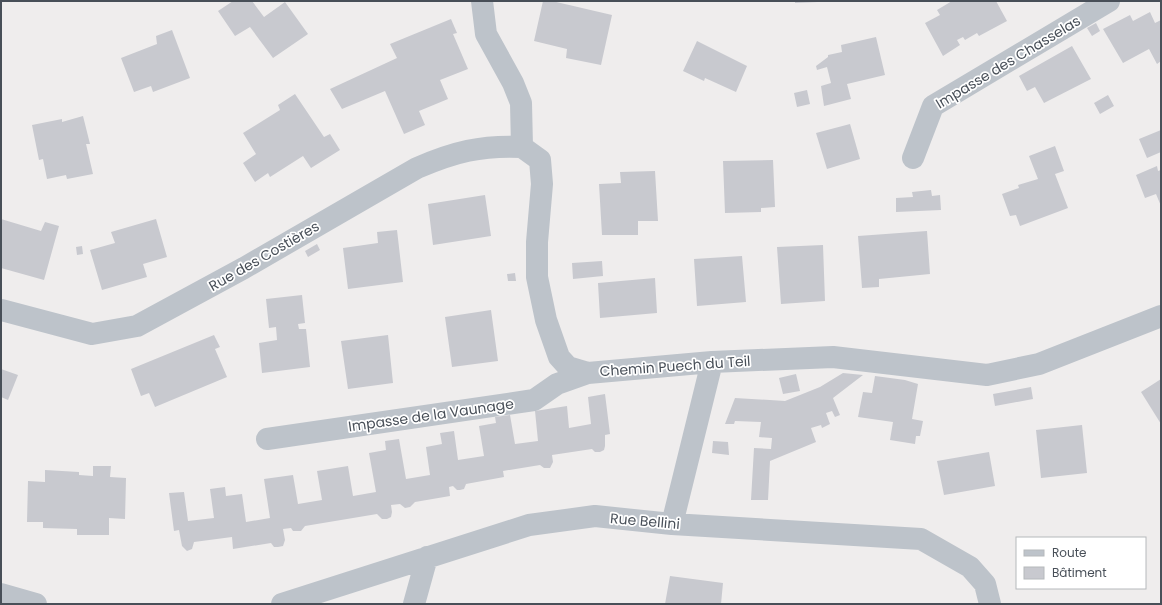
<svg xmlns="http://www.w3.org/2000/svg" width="1162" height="605" font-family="Poppins,sans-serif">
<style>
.building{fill:#c8c9cf}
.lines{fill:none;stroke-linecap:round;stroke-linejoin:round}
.street{stroke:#bdc3ca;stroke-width:22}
.labels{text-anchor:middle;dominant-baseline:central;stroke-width:3.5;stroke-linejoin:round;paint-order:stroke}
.street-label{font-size:14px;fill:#484f58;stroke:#fff}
</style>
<rect width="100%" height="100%" fill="#efeded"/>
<!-- building -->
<path class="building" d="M 233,1 L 252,1 L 264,17 L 285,2 L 308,34 L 273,58 L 250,27 L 235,36 L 218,11 Z
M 543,1 L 552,1 L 612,15 L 601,65 L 566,58 L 567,49 L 534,41 Z
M 795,1 L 818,1 L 818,2 L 795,3 Z
M 952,1 L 996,1 L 1007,21 L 979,36 L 977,33 L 965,40 L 963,37 L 957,40 L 960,45 L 943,56 L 925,23 L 940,15 L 937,10 Z
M 1150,12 L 1155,23 L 1161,20 L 1161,61 L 1157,64 L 1149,49 L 1123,63 L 1103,29 L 1130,15 L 1133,21 Z
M 451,19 L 457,33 L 453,34 L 468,69 L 440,80 L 448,99 L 419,111 L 425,125 L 404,134 L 385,91 L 342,109 L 330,89 L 397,58 L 390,44 Z
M 1096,23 L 1100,31 L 1092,36 L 1087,28 Z
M 172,30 L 190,78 L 153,92 L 151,86 L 134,92 L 121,58 L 157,44 L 156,36 Z
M 876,37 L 885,75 L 847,84 L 851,99 L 824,106 L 821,86 L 831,83 L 827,67 L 817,70 L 816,66 L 828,57 L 828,55 L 842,52 L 841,45 Z
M 697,41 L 747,66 L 736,92 L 705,78 L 704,81 L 683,71 Z
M 1072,46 L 1091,79 L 1044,103 L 1035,87 L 1027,91 L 1019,76 Z
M 807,90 L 810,104 L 797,107 L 794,93 Z
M 295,94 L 324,137 L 330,134 L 340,150 L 311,168 L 303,156 L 270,177 L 268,173 L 255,182 L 243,163 L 256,154 L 243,133 L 280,110 L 278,105 Z
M 1108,95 L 1114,106 L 1100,114 L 1094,103 Z
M 83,116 L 90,144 L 86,144 L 93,174 L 67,179 L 66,175 L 47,179 L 43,159 L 39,160 L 32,125 L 62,119 L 62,122 Z
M 850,124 L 860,159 L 827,169 L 816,133 Z
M 1161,130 L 1161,152 L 1147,158 L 1139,139 Z
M 1055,146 L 1064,171 L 1055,174 L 1068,208 L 1020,226 L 1016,215 L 1010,216 L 1002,194 L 1019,188 L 1018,185 L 1038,179 L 1029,156 Z
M 773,160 L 775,207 L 761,208 L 761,212 L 725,213 L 723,161 Z
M 1157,166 L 1158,171 L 1161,170 L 1161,206 L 1156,194 L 1145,198 L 1136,175 Z
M 655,171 L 658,221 L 638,221 L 638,235 L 602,235 L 599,184 L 621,183 L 620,172 Z
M 931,190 L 932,196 L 940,195 L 941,210 L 896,212 L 896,198 L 913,197 L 912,192 Z
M 485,195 L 491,236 L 433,245 L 428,204 Z
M 1,219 L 41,231 L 45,222 L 59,226 L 44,280 L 1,268 Z
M 156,219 L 167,257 L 143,264 L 147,277 L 102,290 L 90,250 L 115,243 L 111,232 Z
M 397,230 L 403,282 L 348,289 L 343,248 L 378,243 L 377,232 Z
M 927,231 L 930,274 L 879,279 L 879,287 L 862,288 L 858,236 Z
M 317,244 L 320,250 L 308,257 L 305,251 Z
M 823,245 L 825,301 L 781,304 L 777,247 Z
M 82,246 L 83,254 L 77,255 L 76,247 Z
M 742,256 L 746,302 L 697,306 L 694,259 Z
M 602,261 L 603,276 L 573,279 L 572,263 Z
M 515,273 L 516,281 L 508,281 L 507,274 Z
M 655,278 L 657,313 L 600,318 L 598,283 Z
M 302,295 L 305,323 L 298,324 L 299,329 L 306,329 L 310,367 L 262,373 L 259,343 L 277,340 L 276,327 L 269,328 L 266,299 Z
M 491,310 L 498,361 L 452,367 L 445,317 Z
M 214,335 L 220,347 L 215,349 L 227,377 L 155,407 L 149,393 L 141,396 L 131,369 Z
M 388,335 L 393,383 L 348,389 L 341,341 Z
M 1,369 L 18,375 L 8,400 L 1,397 Z
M 843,373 L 863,375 L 833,398 L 840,415 L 835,417 L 832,411 L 826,413 L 830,424 L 822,428 L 821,425 L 811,428 L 816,442 L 770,461 L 768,500 L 751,500 L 754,448 L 771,449 L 772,438 L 759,437 L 761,422 L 735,421 L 734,424 L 725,424 L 735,398 L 785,401 L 820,387 Z
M 796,374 L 800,391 L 783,394 L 779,378 Z
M 875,376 L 905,380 L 918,384 L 912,419 L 923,421 L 920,436 L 916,436 L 915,444 L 890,440 L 893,422 L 858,417 L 863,392 L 872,393 Z
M 1161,379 L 1161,424 L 1141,392 Z
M 1031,387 L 1033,399 L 995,406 L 993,394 Z
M 605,394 L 610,434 L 605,435 L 605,446 L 604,450 L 600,452 L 595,452 L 592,449 L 552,455 L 553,462 L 550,468 L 544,468 L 540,465 L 503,471 L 504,477 L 466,484 L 464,489 L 460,490 L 457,490 L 453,486 L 449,487 L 450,496 L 415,502 L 410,507 L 405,508 L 400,504 L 391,505 L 392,512 L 391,517 L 387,519 L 382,519 L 377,514 L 305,526 L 301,531 L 293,531 L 291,528 L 283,529 L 285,540 L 283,546 L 278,547 L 274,547 L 271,543 L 233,549 L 232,537 L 194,542 L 192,549 L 187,551 L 182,546 L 179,530 L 174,531 L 169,493 L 184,492 L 188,521 L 214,518 L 210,489 L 225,487 L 226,496 L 242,494 L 246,522 L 270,518 L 264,479 L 293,475 L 298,504 L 322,500 L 317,471 L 348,466 L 353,496 L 376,492 L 369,453 L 386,450 L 385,441 L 399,439 L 406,479 L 430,475 L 426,447 L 442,444 L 440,433 L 454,431 L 458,460 L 484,456 L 479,426 L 496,423 L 495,417 L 510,415 L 515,444 L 538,441 L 535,411 L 567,406 L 569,428 L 591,424 L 588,397 Z
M 1082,425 L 1087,473 L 1041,478 L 1036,430 Z
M 713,441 L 728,442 L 729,455 L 712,453 Z
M 989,452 L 995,486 L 944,495 L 937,461 Z
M 93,466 L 111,466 L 110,477 L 126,478 L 125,519 L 109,518 L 109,535 L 77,535 L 77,529 L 43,528 L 43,522 L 27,522 L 28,481 L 45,482 L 45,470 L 79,472 L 79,475 L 93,476 Z
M 670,576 L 723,583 L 721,604 L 665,604 Z"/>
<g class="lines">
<!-- street -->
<path class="street" d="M 482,1 L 486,34 L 513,83 L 521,103 L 522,147 L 540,160 L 542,184 L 537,242 L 537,277 L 546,320 L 559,357 L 568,367 L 588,373 L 712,362 L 833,357 L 987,375 L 1039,364 L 1161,316
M 913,158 L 933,106 L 1109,1
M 1,310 L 92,334 L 137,326 L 244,268 L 417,168 C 454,152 481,145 522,147
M 267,439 L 534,400 L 557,384 L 588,373
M 672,524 L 712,362
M 1,594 L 36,604
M 282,604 L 529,525 L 595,516 L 672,524 L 921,539 L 970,567 L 985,584 L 990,604
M 414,604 L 427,557"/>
</g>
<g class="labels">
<!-- street labels -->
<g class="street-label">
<text transform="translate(1008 62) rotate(-31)">Impasse des Chasselas</text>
<text transform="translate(264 256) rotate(-30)">Rue des Costières</text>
<text transform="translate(675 366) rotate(-4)">Chemin Puech du Teil</text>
<text transform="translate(431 415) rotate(-8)">Impasse de la Vaunage</text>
<text transform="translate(645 521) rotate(5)">Rue Bellini</text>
</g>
</g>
<!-- border -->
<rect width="1162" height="605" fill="none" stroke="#484f58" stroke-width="4"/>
<!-- legend -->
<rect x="1016" y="537" width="130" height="52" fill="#ffffff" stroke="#b6b9bc"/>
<rect x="1024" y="550" width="20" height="6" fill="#bdc3ca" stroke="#b6b9bc"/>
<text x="1052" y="557" font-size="12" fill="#484f58">Route</text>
<rect x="1024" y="567" width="20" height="12" fill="#c8c9cf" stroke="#b6b9bc"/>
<text x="1052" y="577" font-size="12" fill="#484f58">Bâtiment</text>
</svg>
